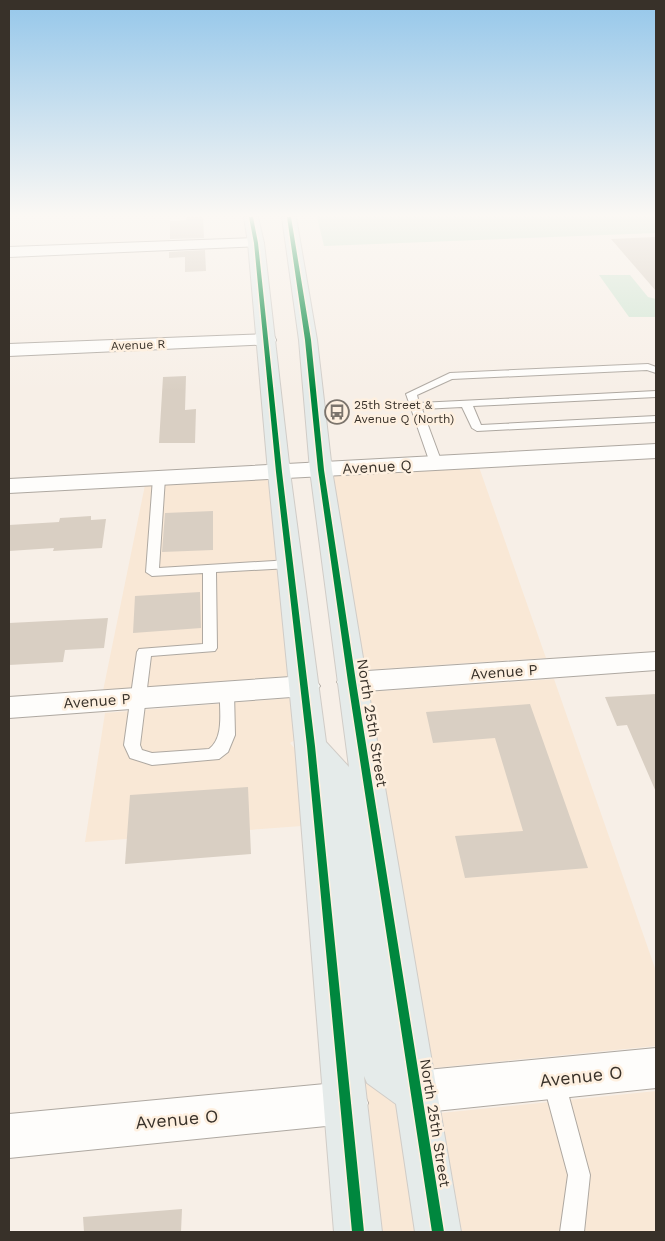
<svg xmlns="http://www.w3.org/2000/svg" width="665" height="1241" font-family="'Work Sans',sans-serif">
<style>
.built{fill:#f9e8d6}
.green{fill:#d0e5d3}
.building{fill:#d9cfc3}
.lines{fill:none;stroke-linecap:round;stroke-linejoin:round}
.service-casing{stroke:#aea8a1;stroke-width:2}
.minor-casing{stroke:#aea8a1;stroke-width:2}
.tertiary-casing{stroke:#aea8a1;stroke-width:2}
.primary-casing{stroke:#d0ccc7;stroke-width:2}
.service{fill:#fefdfb;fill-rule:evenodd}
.minor{fill:#fefdfb;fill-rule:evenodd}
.tertiary{fill:#fefdfb;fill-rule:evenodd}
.primary{fill:#e5ebea;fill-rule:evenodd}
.cycleway-casing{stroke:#fef0e0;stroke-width:3}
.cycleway{fill:#00873e;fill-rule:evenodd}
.labels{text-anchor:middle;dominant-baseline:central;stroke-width:5;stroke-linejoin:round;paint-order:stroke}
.far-street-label{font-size:12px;fill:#383129;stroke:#fef0e0}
.far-poi-label{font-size:12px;fill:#383129;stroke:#fef0e0;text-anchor:start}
.street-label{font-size:15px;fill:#383129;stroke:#fef0e0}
.near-street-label{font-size:18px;fill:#383129;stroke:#fef0e0}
</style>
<rect width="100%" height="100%" fill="#f7efe7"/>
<!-- built -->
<path class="built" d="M 479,467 L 546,658 L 364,670 L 333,476 Z
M 268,479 L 289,676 L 103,691 L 145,485 Z
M 554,679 L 656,971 L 656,1046 L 433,1068 L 368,692 Z
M 291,698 L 295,740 L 290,743 L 296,750 L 302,826 L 85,842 L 105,713 Z
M 364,1077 L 372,1087 L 397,1105 L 416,1232 L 381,1232 Z
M 656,1091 L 656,1232 L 462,1232 L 441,1113 Z"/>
<!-- green -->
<path class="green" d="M 317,217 L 656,217 L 656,233 L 324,246 Z
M 599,275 L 630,275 L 648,297 L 656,299 L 656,317 L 629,317 Z"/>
<!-- building -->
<path class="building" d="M 187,217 L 203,217 L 204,238 L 170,239 L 170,221 L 186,220 Z
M 656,237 L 656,291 L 611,239 Z
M 205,250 L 206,271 L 185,272 L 185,257 L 169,258 L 169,252 Z
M 186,376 L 185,410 L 196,409 L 195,443 L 159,443 L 163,377 Z
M 213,511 L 213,550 L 162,552 L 165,513 Z
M 91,516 L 91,520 L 106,519 L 102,548 L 53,551 L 54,548 L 9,551 L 9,525 L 59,522 L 60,518 Z
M 200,592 L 201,628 L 133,633 L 135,596 Z
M 108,618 L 104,648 L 65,650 L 63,662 L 9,665 L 9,623 Z
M 656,694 L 656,792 L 627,725 L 617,726 L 605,697 Z
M 530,704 L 588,868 L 465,878 L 455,836 L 523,831 L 495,738 L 433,743 L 426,712 Z
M 248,787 L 251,854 L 125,864 L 130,795 Z
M 182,1209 L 181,1232 L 84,1232 L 83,1217 Z"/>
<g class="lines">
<!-- service casing -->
<g class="service-casing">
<path id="service" d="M 648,364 L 656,367 L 656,373 L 647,370 L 452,379 L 417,395 L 419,403 L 656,391 L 656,397 L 473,406 L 481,425 L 656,416 L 656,422 L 477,431 L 472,428 L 462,407 L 422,409 L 442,463 L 436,466 L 430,463 L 406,394 L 450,373 Z
M 159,475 L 165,478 L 159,568 L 290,560 L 296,564 L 290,568 L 216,572 L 217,648 L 215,651 L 151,656 L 140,745 L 142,750 L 152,753 L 209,749 C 225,737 219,710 220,692 L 222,688 L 232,688 L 234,692 L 235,735 L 228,752 L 219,759 L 152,765 L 130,758 L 124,745 L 137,652 L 139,649 L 203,644 L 203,573 L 152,576 L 146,572 L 153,478 Z
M 554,1072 L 561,1075 L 565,1082 L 590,1175 L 584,1232 L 560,1232 L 568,1175 L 543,1082 L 547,1075 Z"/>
</g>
<!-- minor casing -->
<g class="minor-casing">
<path id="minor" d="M 256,238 L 261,240 L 264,243 L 261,246 L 9,257 L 9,247 Z
M 267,334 L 274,336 L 276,340 L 274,344 L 9,356 L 9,344 Z
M 656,652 L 656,670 L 352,692 L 342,689 L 337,682 L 342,675 L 352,672 Z
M 305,676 L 315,679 L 320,686 L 315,693 L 305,696 L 9,718 L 9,697 Z
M 656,1048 L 656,1088 L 416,1113 L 401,1107 L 395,1092 L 401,1077 L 416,1071 Z
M 346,1082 L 361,1088 L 368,1103 L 361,1118 L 346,1124 L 9,1158 L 9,1114 Z"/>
</g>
<!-- tertiary casing -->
<g class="tertiary-casing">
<path id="tertiary" d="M 656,444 L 656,458 L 9,493 L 9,479 Z"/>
</g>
<!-- primary casing -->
<g class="primary-casing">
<path id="primary" d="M 244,217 L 258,217 L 264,243 L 290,472 L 326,742 L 349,767 L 310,470 L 299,340 L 282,217 L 296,217 L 317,340 L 332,470 L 367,682 L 461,1232 L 415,1232 L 396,1104 L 367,1083 L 364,1076 L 382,1232 L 334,1232 L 295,746 L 268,472 L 248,243 Z"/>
</g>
<!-- service -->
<use href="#service" class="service"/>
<!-- minor -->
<use href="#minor" class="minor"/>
<!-- tertiary -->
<use href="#tertiary" class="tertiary"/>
<!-- primary -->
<use href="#primary" class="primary"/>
<!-- cycleway casing -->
<g class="cycleway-casing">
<path id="cycleway" d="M 249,217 L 253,217 L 258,243 L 282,472 L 315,746 L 364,1232 L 352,1232 L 307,746 L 276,472 L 254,243 Z
M 287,217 L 291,217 L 311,340 L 324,470 L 356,682 L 444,1232 L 432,1232 L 348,682 L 318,470 L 305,340 Z"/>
</g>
<!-- cycleway -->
<use href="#cycleway" class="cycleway"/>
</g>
<!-- sky -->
<linearGradient id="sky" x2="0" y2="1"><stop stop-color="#95c7ea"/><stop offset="0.55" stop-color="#fbf8f4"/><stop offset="1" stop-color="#fbf8f4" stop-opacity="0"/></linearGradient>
<rect width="665" height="391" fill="url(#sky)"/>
<!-- icons -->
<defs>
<g id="bus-ring" transform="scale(1.25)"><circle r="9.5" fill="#fef0e0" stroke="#7b746c" stroke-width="1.5"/><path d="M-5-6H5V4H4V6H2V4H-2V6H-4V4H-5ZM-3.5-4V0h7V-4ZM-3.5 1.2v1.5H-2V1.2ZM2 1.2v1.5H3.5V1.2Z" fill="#7b746c"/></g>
</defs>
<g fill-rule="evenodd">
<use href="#bus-ring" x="337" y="412"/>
</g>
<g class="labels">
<!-- far-street labels -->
<g class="far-street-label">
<text transform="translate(138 345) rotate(-2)">Avenue R</text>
</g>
<!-- far-poi labels -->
<g class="far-poi-label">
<text x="354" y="405">25th Street &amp;<tspan x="354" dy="14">Avenue Q (North)</tspan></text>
</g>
<!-- street labels -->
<g class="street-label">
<text transform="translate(377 467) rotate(-3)">Avenue Q</text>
<text transform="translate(504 672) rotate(-4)">Avenue P</text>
<text transform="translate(97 701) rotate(-4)">Avenue P</text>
<text transform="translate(372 723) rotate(81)">North 25th Street</text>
<text transform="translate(435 1123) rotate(81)">North 25th Street</text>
</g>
<!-- near-street labels -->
<g class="near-street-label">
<text transform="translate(581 1076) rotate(-6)">Avenue O</text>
<text transform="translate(177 1119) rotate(-5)">Avenue O</text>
</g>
</g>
<!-- border -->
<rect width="665" height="1241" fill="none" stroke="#383129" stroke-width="20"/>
</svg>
